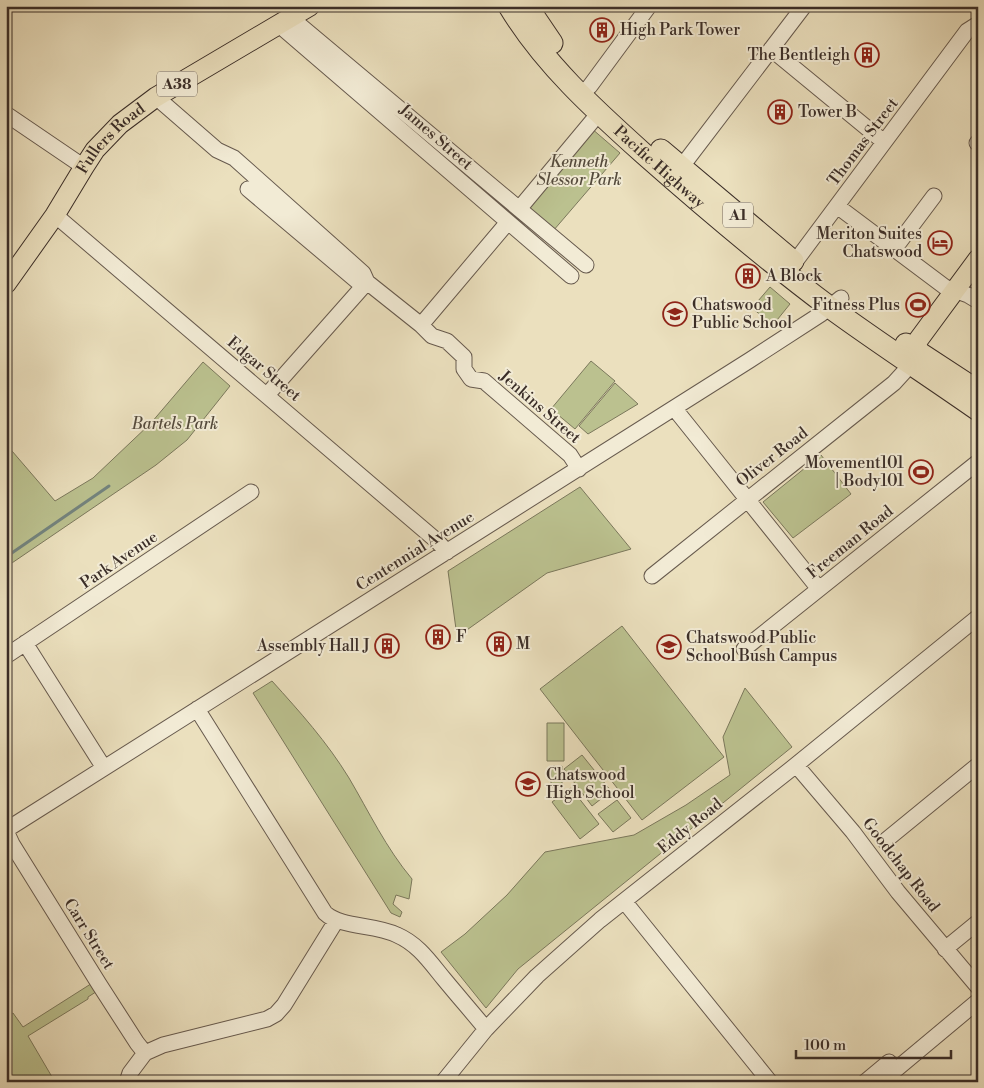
<svg xmlns="http://www.w3.org/2000/svg" width="984" height="1088" font-family="'Libre Bodoni',serif">
<style>
.green{fill:#bbc18f;stroke:#7b785c}
.lines{fill:none;stroke-linecap:round;stroke-linejoin:round}
.stream{stroke:#73837e;stroke-width:3}
.minor-casing{stroke:#675a4e;stroke-width:17}
.major-casing{stroke:#3b2e28;stroke-width:21}
.highway-casing{stroke:#3b2e28;stroke-width:23}
.minor{stroke:#f2ebd5;stroke-width:15}
.major{stroke:#ebe0be;stroke-width:19}
.highway{stroke:#ebe0be;stroke-width:21}
.labels{text-anchor:middle;dominant-baseline:central;stroke-width:4;stroke-linejoin:round;paint-order:stroke}
.shield{fill:#f2ebd5;stroke:#72675c;stroke-width:1}
.shield-label{font-size:15px;font-weight:bold;fill:#3b2e28}
.poi-label{font-size:16px;fill:#3b2e28;stroke:#f2ebd5;text-anchor:start}
.street-label{font-size:16px;fill:#3b2e28;stroke:#f2ebd5}
.park-label{font-size:16px;font-style:italic;fill:#554b3d;stroke:#f2ebd5}
</style>
<rect width="100%" height="100%" fill="#ebe0be"/>
<filter id="stains"><feTurbulence type="fractalNoise" baseFrequency=".004" numOctaves="4"/><feColorMatrix values="0 0 0 0 .2 0 0 0 0 .09 0 0 0 0 .02 0 0 0 .5 -.17"/></filter>
<radialGradient id="worn" r=".72"><stop offset=".6" stop-color="#630" stop-opacity="0"/><stop offset="1" stop-color="#630" stop-opacity=".3"/></radialGradient>
<!-- green -->
<path class="green" d="M 591,128 L 620,153 L 553,231 L 523,206 Z
M 770,287 L 790,304 L 773,325 L 752,308 Z
M 591,361 L 615,381 L 575,429 L 551,409 Z
M 203,362 L 230,386 L 187,440 L 156,465 L 6,567 L 6,444 L 55,501 L 93,478 L 151,423 Z
M 615,383 L 638,404 L 588,434 L 579,426 Z
M 821,455 L 851,494 L 793,538 L 763,502 Z
M 580,487 L 631,549 L 547,573 L 464,632 L 456,629 L 448,571 Z
M 622,626 L 724,757 L 642,820 L 540,689 Z
M 272,681 C 300,712 327,742 349,778 C 369,812 386,848 412,879 L 409,899 L 396,895 L 393,904 L 402,912 L 400,917 L 391,913 L 253,693 Z
M 745,688 L 792,747 L 518,969 L 486,1008 L 441,952 L 465,934 L 507,895 L 545,852 L 634,835 L 686,805 L 730,775 L 723,737 Z
M 547,723 L 564,723 L 564,761 L 547,761 Z
M 582,755 L 611,791 L 592,806 L 564,769 Z
M 551,766 L 562,766 L 562,787 L 551,787 Z
M 571,788 L 599,824 L 580,839 L 552,802 Z
M 617,800 L 631,818 L 613,832 L 598,814 Z
M 97,980 L 102,988 L 88,997 L 88,999 L 28,1036 L 55,1082 L 6,1082 L 6,1017 L 13,1013 L 23,1027 Z"/>
<g class="lines">
<!-- stream -->
<path class="stream" d="M 6,557 L 109,486"/>
<!-- minor casing -->
<g class="minor-casing">
<path id="minor" d="M 290,17 L 586,265
M 278,24 L 571,276
M 771,49 L 884,142
M 581,95 L 590,86 L 649,6
M 156,97 L 217,150 L 234,158 L 363,273 L 367,282 L 421,325 L 432,336 L 447,341 L 464,357 L 464,369 L 471,379 L 484,381 L 570,455 L 579,469
M 6,114 L 84,167
M 977,143 L 978,142
M 676,174 L 804,6
M 248,189 L 357,281 L 367,282
M 837,206 L 945,287 L 968,295 L 978,301
M 519,209 L 599,113
M 55,215 L 437,541 L 447,552
M 895,248 L 934,196
M 789,270 L 967,31 L 978,24
M 421,325 L 508,222
M 267,395 L 367,282
M 674,408 L 819,589
M 652,576 L 894,383 L 904,372 L 909,362
M 25,643 L 104,768
M 744,649 L 978,462
M 6,656 L 251,492
M 197,709 L 325,913 C 341,928 375,924 397,935 C 418,944 430,962 444,979 C 458,996 472,1012 486,1029
M 796,765 L 853,832 L 898,892 L 978,987
M 6,830 L 750,360 L 821,314 L 841,298
M 6,831 L 12,844 L 99,984 L 137,1043 L 145,1053
M 885,841 L 978,765
M 624,901 L 770,1082
M 945,949 L 978,922
M 127,1082 L 130,1073 L 145,1053 L 163,1045 L 267,1019 L 276,1014 L 284,1005 L 336,921
M 443,1082 L 486,1029 L 537,976 L 600,920 L 796,765 L 978,617
M 865,1082 L 889,1062
M 881,1082 L 978,1001"/>
</g>
<!-- major casing -->
<g class="major-casing">
<g id="major">
<path id="s1" d="M 6,284 L 55,215 L 84,167 L 95,150 L 120,124 L 156,97 L 310,6"/>
<path d="M 909,361 L 919,339 L 978,259"/>
</g>
</g>
<!-- highway casing -->
<g class="highway-casing">
<g id="highway">
<path id="s2" d="M 509,6 C 543,63 595,110 644,154 C 704,207 764,258 828,306 C 877,342 928,375 978,410"/>
<path d="M 527,6 L 552,43"/>
<path d="M 661,150 L 793,261"/>
<path d="M 906,344 L 978,391"/>
</g>
</g>
<!-- minor -->
<use href="#minor" class="minor"/>
<!-- major -->
<use href="#major" class="major"/>
<!-- highway -->
<use href="#highway" class="highway"/>
</g>
<!-- icons -->
<defs>
<g id="building-ring" transform="scale(1.25)"><circle r="9.5" fill="#f2ebd5" stroke="#8f2418" stroke-width="1.5"/><path d="M-4-6H4V6H1V3H-1V6H-4ZM-2.5-4.3h1.7v1.8h-1.7ZM.8-4.3h1.7v1.8H.8ZM-2.5-1h1.7V.8h-1.7ZM.8-1h1.7V.8H.8Z" fill="#8f2418"/></g>
<g id="hotel-ring" transform="scale(1.25)"><circle r="9.5" fill="#f2ebd5" stroke="#8f2418" stroke-width="1.5"/><path d="M-6-4.5h1.5V1H6V5H4.5V3h-9V5H-6ZM-4 0a1.8 1.8 0 1 1 3.6 0ZM.5 0V-2.5h3Q6-2.5 6 0Z" fill="#8f2418"/></g>
<g id="stadium-ring" transform="scale(1.25)"><circle r="9.5" fill="#f2ebd5" stroke="#8f2418" stroke-width="1.5"/><path d="M0-5a6.5 5 0 1 0 0 10a6.5 5 0 1 0 0-10ZM-3.5-1.8h7v3.6h-7Z" fill="#8f2418"/></g>
<g id="school-ring" transform="scale(1.25)"><circle r="9.5" fill="#f2ebd5" stroke="#8f2418" stroke-width="1.5"/><path d="M0-5L7-2L0 1L-7-2ZM-4 1L0 2.5L4 1V4Q0 6-4 4Z" fill="#8f2418"/></g>
</defs>
<g fill-rule="evenodd">
<use href="#building-ring" x="602" y="30"/>
<use href="#building-ring" x="867" y="55"/>
<use href="#building-ring" x="780" y="112"/>
<use href="#hotel-ring" x="940" y="243"/>
<use href="#building-ring" x="748" y="276"/>
<use href="#stadium-ring" x="918" y="305"/>
<use href="#school-ring" x="675" y="314"/>
<use href="#stadium-ring" x="921" y="472"/>
<use href="#building-ring" x="438" y="637"/>
<use href="#building-ring" x="499" y="644"/>
<use href="#building-ring" x="387" y="646"/>
<use href="#school-ring" x="669" y="647"/>
<use href="#school-ring" x="528" y="784"/>
</g>
<g class="labels">
<!-- shield labels -->
<g class="shield">
<rect x="157" y="71.5" width="40" height="25" rx="4"/>
<rect x="723" y="202.5" width="30" height="25" rx="4"/>
</g>
<g class="shield-label">
<text x="177" y="84">A38</text>
<text x="738" y="215">A1</text>
</g>
<!-- poi labels -->
<g class="poi-label">
<text x="620" y="30">High Park Tower</text>
<text x="850" y="55" text-anchor="end">The Bentleigh</text>
<text x="798" y="112">Tower B</text>
<text x="922" y="234" text-anchor="end">Meriton Suites<tspan x="922" dy="18">Chatswood</tspan></text>
<text x="766" y="276">A Block</text>
<text x="692" y="305">Chatswood<tspan x="692" dy="18">Public School</tspan></text>
<text x="900" y="305" text-anchor="end">Fitness Plus</text>
<text x="904" y="463" text-anchor="end">Movement101<tspan x="904" dy="18">| Body101</tspan></text>
<text x="456" y="637">F</text>
<text x="686" y="638">Chatswood Public<tspan x="686" dy="18">School Bush Campus</tspan></text>
<text x="516" y="644">M</text>
<text x="370" y="646" text-anchor="end">Assembly Hall J</text>
<text x="546" y="775">Chatswood<tspan x="546" dy="18">High School</tspan></text>
</g>
<!-- street labels -->
<g class="street-label">
<text transform="translate(436 137) rotate(41)">James Street</text>
<text stroke="none"><textPath href="#s1" startOffset="180">Fullers Road</textPath></text>
<text transform="translate(863 142) rotate(-53)">Thomas Street</text>
<text stroke="none"><textPath href="#s2" startOffset="221">Pacific Highway</textPath></text>
<text transform="translate(264 369) rotate(40)">Edgar Street</text>
<text transform="translate(540 407) rotate(41)">Jenkins Street</text>
<text transform="translate(772 457) rotate(-38)">Oliver Road</text>
<text transform="translate(850 542) rotate(-39)">Freeman Road</text>
<text transform="translate(415 551) rotate(-32)">Centennial Avenue</text>
<text transform="translate(119 560) rotate(-34)">Park Avenue</text>
<text transform="translate(690 826) rotate(-39)">Eddy Road</text>
<text transform="translate(901 865) rotate(52)">Goodchap Road</text>
<text transform="translate(89 934) rotate(58)">Carr Street</text>
</g>
<!-- park labels -->
<g class="park-label">
<text x="579" y="162">Kenneth<tspan x="579" dy="18">Slessor Park</tspan></text>
<text x="175" y="424">Bartels Park</text>
</g>
</g>
<!-- margin -->
<rect width="984" height="1088" fill="none" stroke="#ebe0be" stroke-width="25"/>
<rect x="8" y="8" width="969" height="1073" fill="none" stroke="#3b2e28" stroke-width="2.5"/>
<rect x="12" y="12" width="959" height="1063" fill="none" stroke="#3b2e28"/>
<!-- scale -->
<path d="M796 1050v8h155v-8" fill="none" stroke="#3b2e28" stroke-width="2.5"/>
<text x="804" y="1050" font-size="15" fill="#3b2e28" stroke="#f2ebd5" stroke-width="4" paint-order="stroke">100 m</text>
<rect width="100%" height="100%" filter="url(#stains)"/>
<rect width="100%" height="100%" fill="url(#worn)"/>
</svg>
